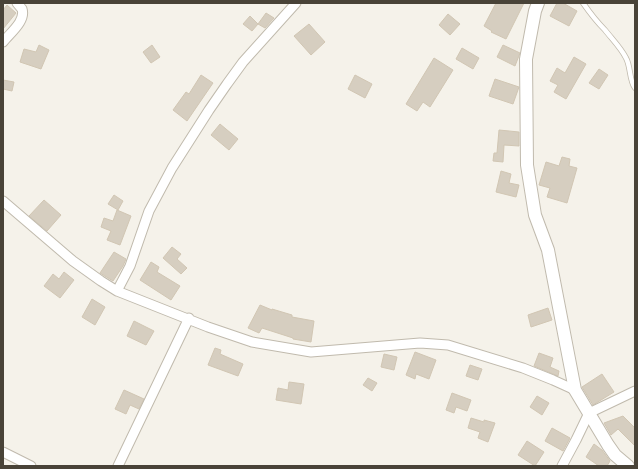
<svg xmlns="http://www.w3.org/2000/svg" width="638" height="469" font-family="'Work Sans',sans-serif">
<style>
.building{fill:#d6cec0;stroke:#d1c6b3}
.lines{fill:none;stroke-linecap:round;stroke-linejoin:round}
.service-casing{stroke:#c0baad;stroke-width:6}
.minor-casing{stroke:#c0baad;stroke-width:11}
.tertiary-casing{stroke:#c0baad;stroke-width:14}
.service{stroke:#fff;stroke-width:4.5}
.minor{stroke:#fff;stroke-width:9}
.tertiary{stroke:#fff;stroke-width:12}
</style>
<rect width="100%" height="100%" fill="#f5f2ea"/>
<!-- building -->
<path class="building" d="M 496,3 L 524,3 L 506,39 L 491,32 L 492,31 L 484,26 Z
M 557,3 L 563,3 L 577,11 L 569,26 L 550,16 Z
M 7,5 L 16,13 L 3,29 L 3,10 Z
M 266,13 L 274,18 L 265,28 L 258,24 Z
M 448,14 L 460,24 L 450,35 L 439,25 Z
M 250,16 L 258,24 L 252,31 L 243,24 Z
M 309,24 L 325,42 L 311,55 L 294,36 Z
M 39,45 L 49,50 L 41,69 L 20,62 L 24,49 L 36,52 Z
M 152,45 L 160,57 L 151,63 L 143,52 Z
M 503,45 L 520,53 L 515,66 L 497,57 Z
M 462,48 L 479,58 L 473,69 L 456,59 Z
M 574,57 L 586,64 L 566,99 L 554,92 L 558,85 L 550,81 L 557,68 L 565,73 Z
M 434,58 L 453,70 L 430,107 L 423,102 L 417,111 L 406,104 Z
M 599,69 L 608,75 L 599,89 L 589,83 Z
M 201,75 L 213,83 L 187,121 L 173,110 L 186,92 L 189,94 Z
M 355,75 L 372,84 L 365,98 L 348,89 Z
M 495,79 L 519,87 L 513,104 L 489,96 Z
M 3,80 L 14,82 L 12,91 L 3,89 Z
M 220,124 L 238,139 L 229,150 L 211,135 Z
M 499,130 L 519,132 L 519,146 L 504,145 L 503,162 L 493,161 L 494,153 L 497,153 Z
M 562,157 L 570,159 L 569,166 L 577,168 L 567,203 L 547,197 L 550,188 L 539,185 L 546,162 L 559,166 Z
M 501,171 L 511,174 L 509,183 L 519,185 L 516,197 L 496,192 Z
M 114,195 L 123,201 L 118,210 L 108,204 Z
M 44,200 L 61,215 L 47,231 L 29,216 Z
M 117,210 L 131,216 L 120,245 L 107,240 L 111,231 L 101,227 L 104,218 L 113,221 Z
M 172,247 L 181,254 L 177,259 L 187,268 L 181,274 L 163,258 Z
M 114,252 L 126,259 L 123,266 L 113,281 L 100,273 Z
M 151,262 L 159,267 L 157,272 L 180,286 L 171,300 L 140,280 Z
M 64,272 L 74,280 L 60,298 L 44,286 L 53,274 L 59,279 Z
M 92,299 L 105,307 L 95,325 L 82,317 Z
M 260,305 L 272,310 L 272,309 L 292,315 L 292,317 L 314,321 L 311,342 L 293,339 L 293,338 L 262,328 L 259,333 L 248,328 Z
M 548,308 L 552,320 L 531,327 L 528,315 Z
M 134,321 L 154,331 L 146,345 L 127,336 Z
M 215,348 L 221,350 L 220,354 L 243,364 L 238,376 L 208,365 Z
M 415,352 L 436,360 L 429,379 L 416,374 L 415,379 L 406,375 Z
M 539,353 L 553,358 L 550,367 L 559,371 L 558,376 L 534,366 Z
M 384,354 L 397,357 L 394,370 L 381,367 Z
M 470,365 L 482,369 L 478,380 L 466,376 Z
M 602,374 L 614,392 L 593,405 L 582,387 Z
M 368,378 L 377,383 L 372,391 L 363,385 Z
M 289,382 L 304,384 L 301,404 L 276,400 L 278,388 L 288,390 Z
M 124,390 L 144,399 L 139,409 L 130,405 L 126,414 L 115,409 Z
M 452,393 L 471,400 L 467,411 L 456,407 L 454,413 L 446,410 Z
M 537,396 L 549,403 L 542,415 L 530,407 Z
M 623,416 L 635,428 L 635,446 L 618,429 L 611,435 L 604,423 Z
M 471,418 L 484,422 L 484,420 L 495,423 L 488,442 L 478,438 L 480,432 L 468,428 Z
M 552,428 L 570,438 L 563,451 L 545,441 Z
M 527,441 L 544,452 L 535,466 L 518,455 Z
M 594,444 L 602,450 L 610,461 L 607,466 L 599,466 L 586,457 Z"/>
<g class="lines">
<!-- service casing -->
<g class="service-casing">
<path id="service" d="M 583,3 C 590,13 597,22 605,30 C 612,39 621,48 626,58 C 631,67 629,80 635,88"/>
</g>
<!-- minor casing -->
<g class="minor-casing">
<path id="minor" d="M 3,42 C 10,33 26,21 22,9 L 17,3
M 3,201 L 73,261 L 101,281 L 117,291 L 208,327 L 252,342 L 311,352 L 420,343 L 448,345 L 523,368 L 553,380 L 575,390
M 117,291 L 130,266 L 149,211 L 172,168 L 209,110 L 227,84 L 243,62 L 296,3
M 3,452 L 31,466
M 118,466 L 189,318
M 562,466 L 576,440 L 589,413 L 635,391"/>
</g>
<!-- tertiary casing -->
<g class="tertiary-casing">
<path id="tertiary" d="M 538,3 L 535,11 L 526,59 L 527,165 L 535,215 L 548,250 L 575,390 L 608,445 L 615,455 L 628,466"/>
</g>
<!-- service -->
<use href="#service" class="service"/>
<!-- minor -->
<use href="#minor" class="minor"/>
<!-- tertiary -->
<use href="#tertiary" class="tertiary"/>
</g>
<!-- border -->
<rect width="638" height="469" fill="none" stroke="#494338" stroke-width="8"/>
</svg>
